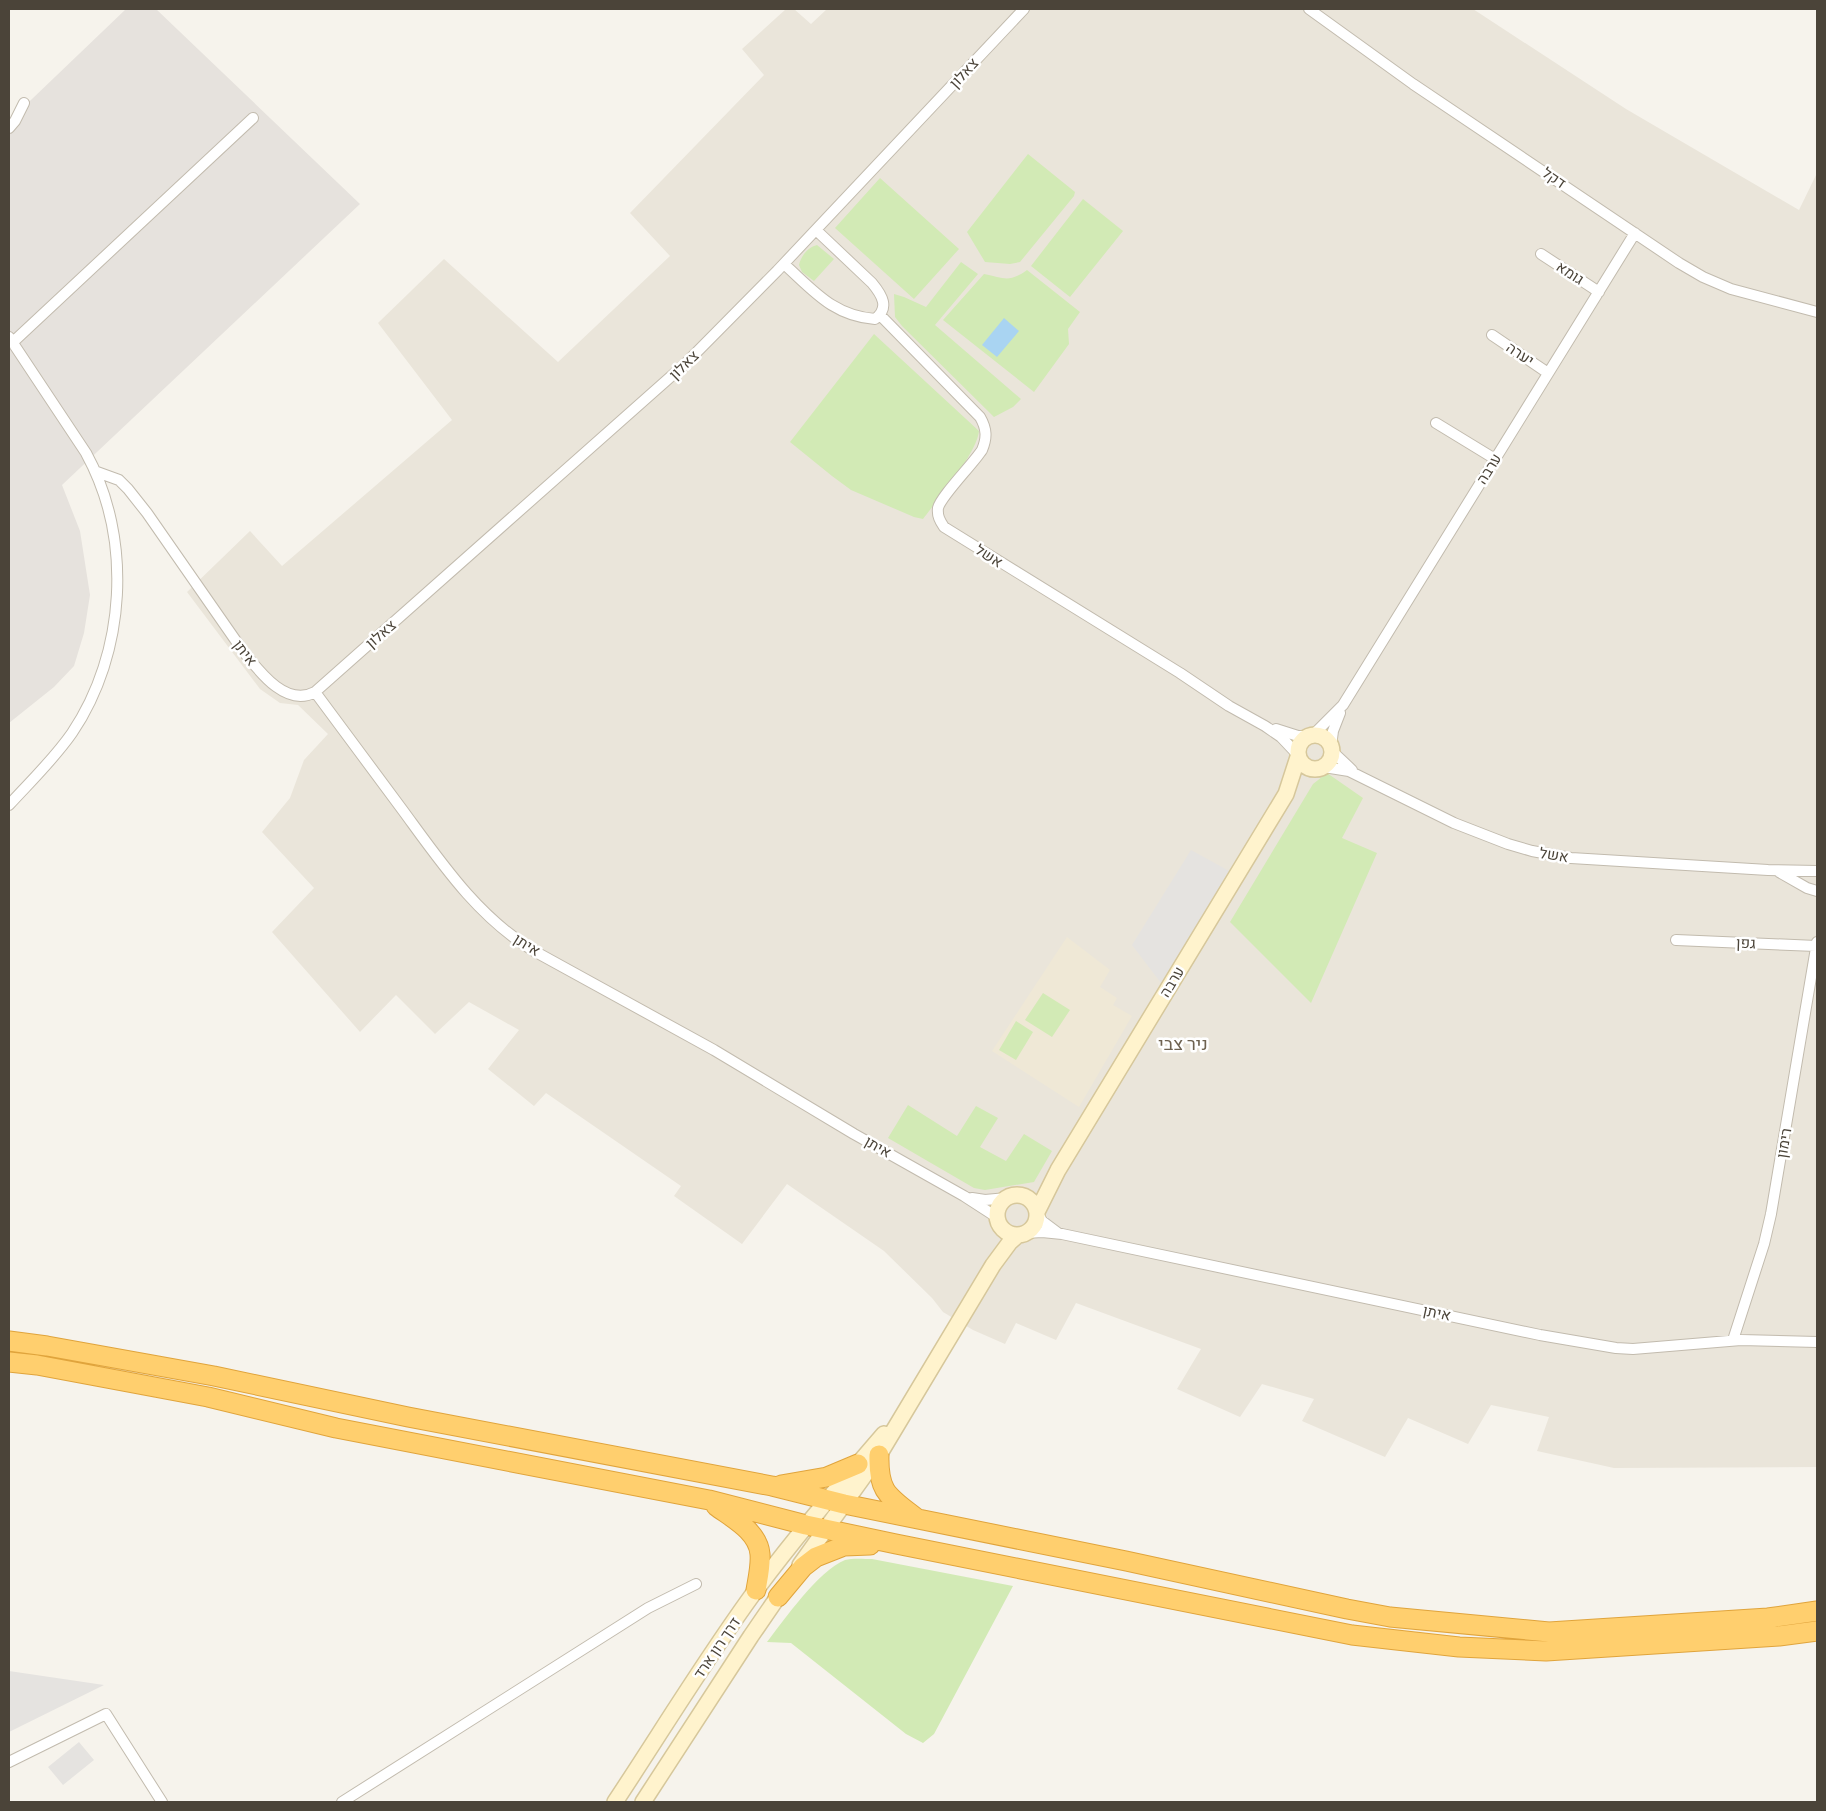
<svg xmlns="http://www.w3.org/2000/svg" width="1826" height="1811" font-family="Signika,Heebo,sans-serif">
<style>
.residential{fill:#eae5da}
.industrial{fill:#e6e2dd}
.education{fill:#efe8d6}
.green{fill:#d2eab5}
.parking{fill:#e5e3e0}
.water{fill:#a9d4f2}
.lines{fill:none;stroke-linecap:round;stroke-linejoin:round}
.street-casing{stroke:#c2bbae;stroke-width:12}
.secondary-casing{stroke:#d6c79b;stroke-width:18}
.highway-casing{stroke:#e0a43c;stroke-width:21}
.street{stroke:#fff;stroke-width:10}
.secondary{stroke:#fff3cd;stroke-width:15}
.highway{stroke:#ffcf6e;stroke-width:19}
.labels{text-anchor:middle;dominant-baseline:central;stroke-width:5;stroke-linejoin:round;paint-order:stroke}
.street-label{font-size:15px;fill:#4b4439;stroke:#fff}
.quarter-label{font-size:18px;fill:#6e6250;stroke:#fff}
</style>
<rect width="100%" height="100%" fill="#f6f3ec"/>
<!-- residential -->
<path class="residential" d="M 786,9 L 794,9 L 811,24 L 827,9 L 1473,9 L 1626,109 L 1799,210 L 1817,173 L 1817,1467 L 1614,1468 L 1537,1451 L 1549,1417 L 1491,1405 L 1468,1444 L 1408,1418 L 1385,1457 L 1302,1421 L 1314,1399 L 1262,1384 L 1240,1417 L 1177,1389 L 1201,1349 L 1076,1303 L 1056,1340 L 1016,1323 L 1005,1344 L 973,1330 L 943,1312 L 932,1298 L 884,1251 L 787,1184 L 742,1244 L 674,1196 L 681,1186 L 546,1093 L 534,1106 L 488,1069 L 519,1030 L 469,1002 L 435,1034 L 396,995 L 360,1032 L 272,932 L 314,888 L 262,832 L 290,798 L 304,760 L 328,734 L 298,705 L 280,703 L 260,689 L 187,592 L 250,531 L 282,566 L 452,420 L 378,323 L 444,259 L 558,362 L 670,256 L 630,213 L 764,75 L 742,49 Z"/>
<!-- industrial -->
<path class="industrial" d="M 126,9 L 156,9 L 360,204 L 62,485 L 80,531 L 90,595 L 84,633 L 74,666 L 54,687 L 9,723 L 9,121 Z"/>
<!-- education -->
<path class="education" d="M 1067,937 L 1110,970 L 1100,987 L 1117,998 L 1113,1005 L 1132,1016 L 1079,1107 L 992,1051 Z"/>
<!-- green -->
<path class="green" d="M 1028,154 L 1075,192 L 1074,196 L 1020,262 L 1010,264 L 985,262 L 967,232 Z
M 880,178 L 959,249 L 914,299 L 835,228 Z
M 1083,199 L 1123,231 L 1070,297 L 1031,266 Z
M 817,245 L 834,259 L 814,281 L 802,272 L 799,265 C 801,256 808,247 817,245 Z
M 961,262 L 978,274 L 935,325 L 1021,399 L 1013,407 L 994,417 L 902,326 L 895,317 L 894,294 L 904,297 L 926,307 Z
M 1027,270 L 1080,312 L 1068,329 L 1069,344 L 1034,392 L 943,320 L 984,274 C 1004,278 1009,283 1027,270 Z
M 874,334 L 979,431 C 977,453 938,499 923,519 L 914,517 L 851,490 L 832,476 L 790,442 Z
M 1327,773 L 1363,798 L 1342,838 L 1377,853 L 1311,1003 L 1230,922 L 1313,784 Z
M 1043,993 L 1070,1010 L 1052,1037 L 1025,1020 Z
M 1016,1021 L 1033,1032 L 1016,1060 L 999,1050 Z
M 908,1105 L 957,1136 L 976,1106 L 998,1118 L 980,1147 L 1006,1161 L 1024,1134 L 1052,1151 L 1034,1182 L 985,1190 L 974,1188 L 888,1138 Z
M 872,1559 L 1013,1586 L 934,1734 L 923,1743 L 906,1734 L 791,1643 L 767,1642 C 785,1619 818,1571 845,1560 C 852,1558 864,1559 872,1559 Z"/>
<!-- parking -->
<path class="parking" d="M 1191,850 L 1231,872 L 1161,983 L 1132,945 Z
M 9,1671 L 104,1685 L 9,1732 Z
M 79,1742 L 94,1760 L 63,1785 L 48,1767 Z"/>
<!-- water -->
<path class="water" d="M 1004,318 L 1019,331 L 997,357 L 982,345 Z"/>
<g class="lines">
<!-- street casing -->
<g class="street-casing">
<path id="street" d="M 1309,9 L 1413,84 L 1679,263 L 1703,277 L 1731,289 L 1817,312
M 9,128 L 15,121 L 24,103
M 1541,254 L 1599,292
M 784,264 C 813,290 833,316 875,319 C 890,308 882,295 872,283 L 816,230
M 880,315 L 980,417 C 987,429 987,438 982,450 C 973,464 941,496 938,508 C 937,516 940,521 944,527 L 1180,673 L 1229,706 L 1265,726 L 1281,737 L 1298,755
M 1492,335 L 1548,373
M 9,337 L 86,453 C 133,539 126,653 72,733 C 54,759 30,782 9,805
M 12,343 L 253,118
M 1436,423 L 1495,459
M 97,472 L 119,480 L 128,489 L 147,513 L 243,651 C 259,671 286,708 315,692 L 685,364 L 777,271 L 1024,9
M 315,692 C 345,732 374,772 404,812 C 442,864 478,917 534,951 L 714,1050 L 854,1134 L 964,1196 L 998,1218
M 1276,729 L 1298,736 L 1308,736
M 1313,735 L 1343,705 L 1635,233
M 1331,746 L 1333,731 L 1340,713
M 1332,751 L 1352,770
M 1324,767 L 1349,771 L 1454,823 L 1508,844 L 1532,851 L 1571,858 L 1768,870 L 1817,871
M 1779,872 L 1807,888 L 1817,891
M 1676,940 L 1816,946
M 972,1198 L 985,1200 L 1007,1198
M 1038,1214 L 1042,1221 L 1058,1233
M 1026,1233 L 1042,1232 L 1062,1234 L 1540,1335 L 1616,1348 L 1633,1349 L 1741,1340 L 1817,1342
M 1733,1340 L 1764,1244 L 1771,1214 L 1817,942
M 9,1762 L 106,1714 L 162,1802
M 342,1802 L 648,1608 L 696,1584"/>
</g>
<!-- secondary casing -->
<g class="secondary-casing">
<path id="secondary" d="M1298 752a17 17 0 1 1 34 0a17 17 0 1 1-34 0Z
M997 1215a20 20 0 1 1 40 0a20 20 0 1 1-40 0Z
M 1037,1212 L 1058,1170 L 1286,794 L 1298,757
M 800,1565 L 879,1455 L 993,1265 L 1010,1242 L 1018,1235
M 615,1802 C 662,1731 706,1658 756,1590 C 796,1536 840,1485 884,1434
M 643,1802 L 751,1636 L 784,1588"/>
</g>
<!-- highway casing -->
<g class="highway-casing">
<path id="highway" d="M 9,1341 L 47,1346 L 214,1376 L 408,1417 L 772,1486 L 844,1504 L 1126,1561 L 1347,1609 L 1390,1617 L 1549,1632 L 1768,1618 L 1817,1611
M 9,1362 L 37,1365 L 208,1397 L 336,1428 L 709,1500 L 806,1525 L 896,1544 L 1352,1635 L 1459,1647 L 1546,1651 L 1779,1636 L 1817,1631
M 879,1455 C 878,1492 888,1496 915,1517
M 781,1485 L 827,1477 L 858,1464
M 716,1506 C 732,1518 758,1531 760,1554 C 761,1566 758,1578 756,1590
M 778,1597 L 803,1567 L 816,1557 L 844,1546 L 870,1545"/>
</g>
<!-- street -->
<use href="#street" class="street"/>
<!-- secondary -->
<use href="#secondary" class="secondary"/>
<!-- highway -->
<use href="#highway" class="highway"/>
</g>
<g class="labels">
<!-- street labels -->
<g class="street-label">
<text transform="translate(964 73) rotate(-47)">צאלון</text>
<text transform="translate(1554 178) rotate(34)">דקל</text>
<text transform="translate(1570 273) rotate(33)">גומא</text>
<text transform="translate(1520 354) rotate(34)">יערה</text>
<text transform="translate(684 365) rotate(-44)">צאלון</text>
<text transform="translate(1489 469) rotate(-58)">ערבה</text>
<text transform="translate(989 556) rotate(32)">אשל</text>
<text transform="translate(381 634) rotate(-41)">צאלון</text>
<text transform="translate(245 653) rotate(52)">איתן</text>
<text transform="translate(1554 855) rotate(9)">אשל</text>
<text transform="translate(1746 943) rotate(2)">גפן</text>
<text transform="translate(527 945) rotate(32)">איתן</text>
<text transform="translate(1172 982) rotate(-59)">ערבה</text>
<text transform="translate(1784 1143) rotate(-81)">רימון</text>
<text transform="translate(878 1147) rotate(29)">איתן</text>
<text transform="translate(1437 1313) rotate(12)">איתן</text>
<text transform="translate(717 1648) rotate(-56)">דרך רון ארד</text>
</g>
<!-- quarter labels -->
<g class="quarter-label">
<text x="1183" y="1044">ניר צבי</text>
</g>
</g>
<!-- border -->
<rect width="1826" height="1811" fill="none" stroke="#4b4439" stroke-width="20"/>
</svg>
